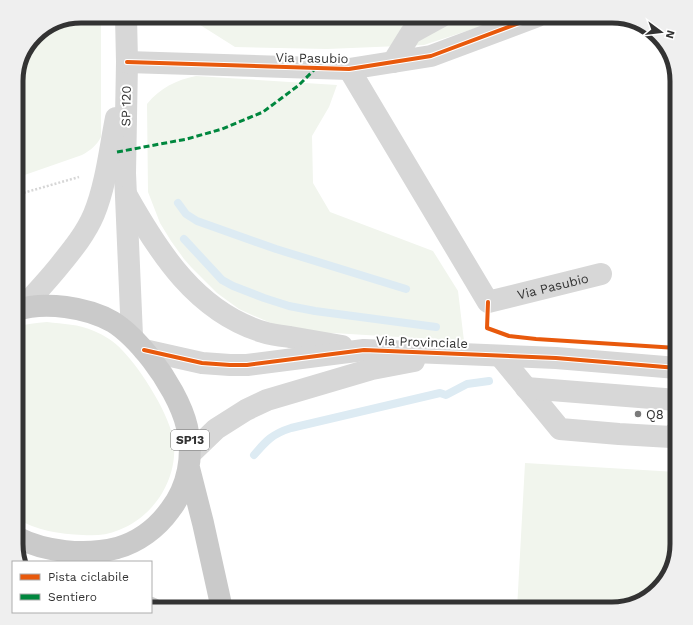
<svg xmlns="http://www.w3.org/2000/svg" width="693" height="625" font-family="'Work Sans',sans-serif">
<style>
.green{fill:#f1f5ed}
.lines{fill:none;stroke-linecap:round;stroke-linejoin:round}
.stream{stroke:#ddebf3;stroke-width:8}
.path{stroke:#d6d6d6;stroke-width:2.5;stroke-dasharray:2 2;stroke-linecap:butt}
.minor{stroke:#d7d7d7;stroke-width:22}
.major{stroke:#cacaca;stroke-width:22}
.quiet{stroke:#00873e;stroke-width:3;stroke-dasharray:6 3;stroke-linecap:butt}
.cycleway-casing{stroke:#fff;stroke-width:6}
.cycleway{stroke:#e8590c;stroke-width:4}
.poi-dot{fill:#7a7a7a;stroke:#fff;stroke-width:1.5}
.labels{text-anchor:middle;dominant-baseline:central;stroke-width:4;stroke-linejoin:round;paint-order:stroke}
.shield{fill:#fff;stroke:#707070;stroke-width:1}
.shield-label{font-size:12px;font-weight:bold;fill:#333}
.street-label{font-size:13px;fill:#333;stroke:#fff}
.poi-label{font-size:13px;fill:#333;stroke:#fff;text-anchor:start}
.rim{fill:none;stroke:#333;stroke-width:5}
</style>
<rect width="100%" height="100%" fill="#fff"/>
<!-- green -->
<path class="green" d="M 81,16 L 101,16 L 101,137 C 96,146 91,150 82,155 L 16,178 L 16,76 L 38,32 Z
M 186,16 L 512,16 L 424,45 L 327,49 L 235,47 Z
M 196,76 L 337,85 L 329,107 L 312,136 L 313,183 L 330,212 L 433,251 L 458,291 L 464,341 L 333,333 L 319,333 L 278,326 L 252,315 L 239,309 L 217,293 L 191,267 L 184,259 L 171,241 L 160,223 L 148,192 L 147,104 C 160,88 176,80 196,76 Z
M 47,322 C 63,324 79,324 94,331 C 104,335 115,342 122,350 C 141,369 172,418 174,444 C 177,481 153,517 119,530 C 107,535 95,536 83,535 C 59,534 37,531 16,518 L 16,327 C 26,324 36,323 47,322 Z
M 525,463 L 677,472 L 677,548 L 658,590 L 612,609 L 517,609 Z"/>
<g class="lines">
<!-- stream -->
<path class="stream" d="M 178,203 L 186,214 L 197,221 L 276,249 L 406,289
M 184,239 L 222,280 L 233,286 L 264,298 L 289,306 L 315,311 L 436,327
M 254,455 C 266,441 272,434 291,428 L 440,393 L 446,395 L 467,384 L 489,381"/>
<!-- path -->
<path class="path" d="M 16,195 L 79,177"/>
<!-- minor -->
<g class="minor">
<path d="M 126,16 L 127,62 L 125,173 L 132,336"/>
<path d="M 127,62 L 349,69 L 431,56 L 538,16"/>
<path d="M 393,62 L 411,33 L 442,16"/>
<path id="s1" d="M 349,69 L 488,302 L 601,274"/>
<path d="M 127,196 C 159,253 197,312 263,332 C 272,335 282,336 290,337 C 307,340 324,343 342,346"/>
<path d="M 21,309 C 35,294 48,280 60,265 C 73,249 86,233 94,214 C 106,185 110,148 116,118"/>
<path d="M 144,350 L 202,363 L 230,365 L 247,365 L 364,350 L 556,358 L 677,368"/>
<path d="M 500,356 L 560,429 L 619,434 L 671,437 L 677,431"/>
<path d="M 526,388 L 677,400"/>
<path d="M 190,454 L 216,429 L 246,410 L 267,400 L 372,369 L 414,361"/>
</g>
<!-- major -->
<path class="major" d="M 189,468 L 203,523 L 222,609
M 16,537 C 45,552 85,556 117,548 C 138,542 157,528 170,510 C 188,487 194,455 187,427 C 182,405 166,378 152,360 C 141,346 129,332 113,322 C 87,307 45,301 16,310
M 151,608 L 153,609"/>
<!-- quiet -->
<path class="quiet" d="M 117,152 L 187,139 L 222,129 L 263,112 L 299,85 L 316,68"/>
<!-- cycleway casing -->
<g class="cycleway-casing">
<path id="cycleway" d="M 127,62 L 349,69 L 431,56 L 538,16
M 488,302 L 487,328 L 509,336 L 536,339 L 677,348
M 144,350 L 202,363 L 230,365 L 247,365 L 364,350 L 556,358 L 677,368"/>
</g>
<!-- cycleway -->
<use href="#cycleway" class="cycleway"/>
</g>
<!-- markers -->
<circle class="poi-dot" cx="638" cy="414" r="4"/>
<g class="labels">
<!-- shield labels -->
<rect class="shield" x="171" y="430" width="38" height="20" rx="3"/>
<g class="shield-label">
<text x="190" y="440">SP13</text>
</g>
<!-- street labels -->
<g class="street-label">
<text transform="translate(312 58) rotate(1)">Via Pasubio</text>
<text transform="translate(126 106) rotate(-89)">SP 120</text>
<text stroke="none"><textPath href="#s1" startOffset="338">Via Pasubio</textPath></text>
<text transform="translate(422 342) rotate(2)">Via Provinciale</text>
</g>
<!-- poi labels -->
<g class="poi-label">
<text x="646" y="414">Q8</text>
</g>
</g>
<!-- crop -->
<path d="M0 0H693V625H0ZM81 23H612A58 58 0 0 1 670 81V544A58 58 0 0 1 612 602H81A58 58 0 0 1 23 544V81A58 58 0 0 1 81 23Z" fill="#efefef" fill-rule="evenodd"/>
<path class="rim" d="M81 23H612A58 58 0 0 1 670 81V544A58 58 0 0 1 612 602H81A58 58 0 0 1 23 544V81A58 58 0 0 1 81 23Z"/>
<!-- legend -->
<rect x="12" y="561" width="140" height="52" fill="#ffffff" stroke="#adadad"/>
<rect x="20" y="574" width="20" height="6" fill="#e8590c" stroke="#adadad"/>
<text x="48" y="581" font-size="12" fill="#333333">Pista ciclabile</text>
<rect x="20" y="594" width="20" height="6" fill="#00873e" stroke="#adadad"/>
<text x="48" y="601" font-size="12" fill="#333333">Sentiero</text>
<!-- north arrow -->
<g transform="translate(661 32) rotate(105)" stroke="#ffffff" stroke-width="3" paint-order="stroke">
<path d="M0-3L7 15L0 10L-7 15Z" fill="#333333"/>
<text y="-6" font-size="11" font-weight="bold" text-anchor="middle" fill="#333333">N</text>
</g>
</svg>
